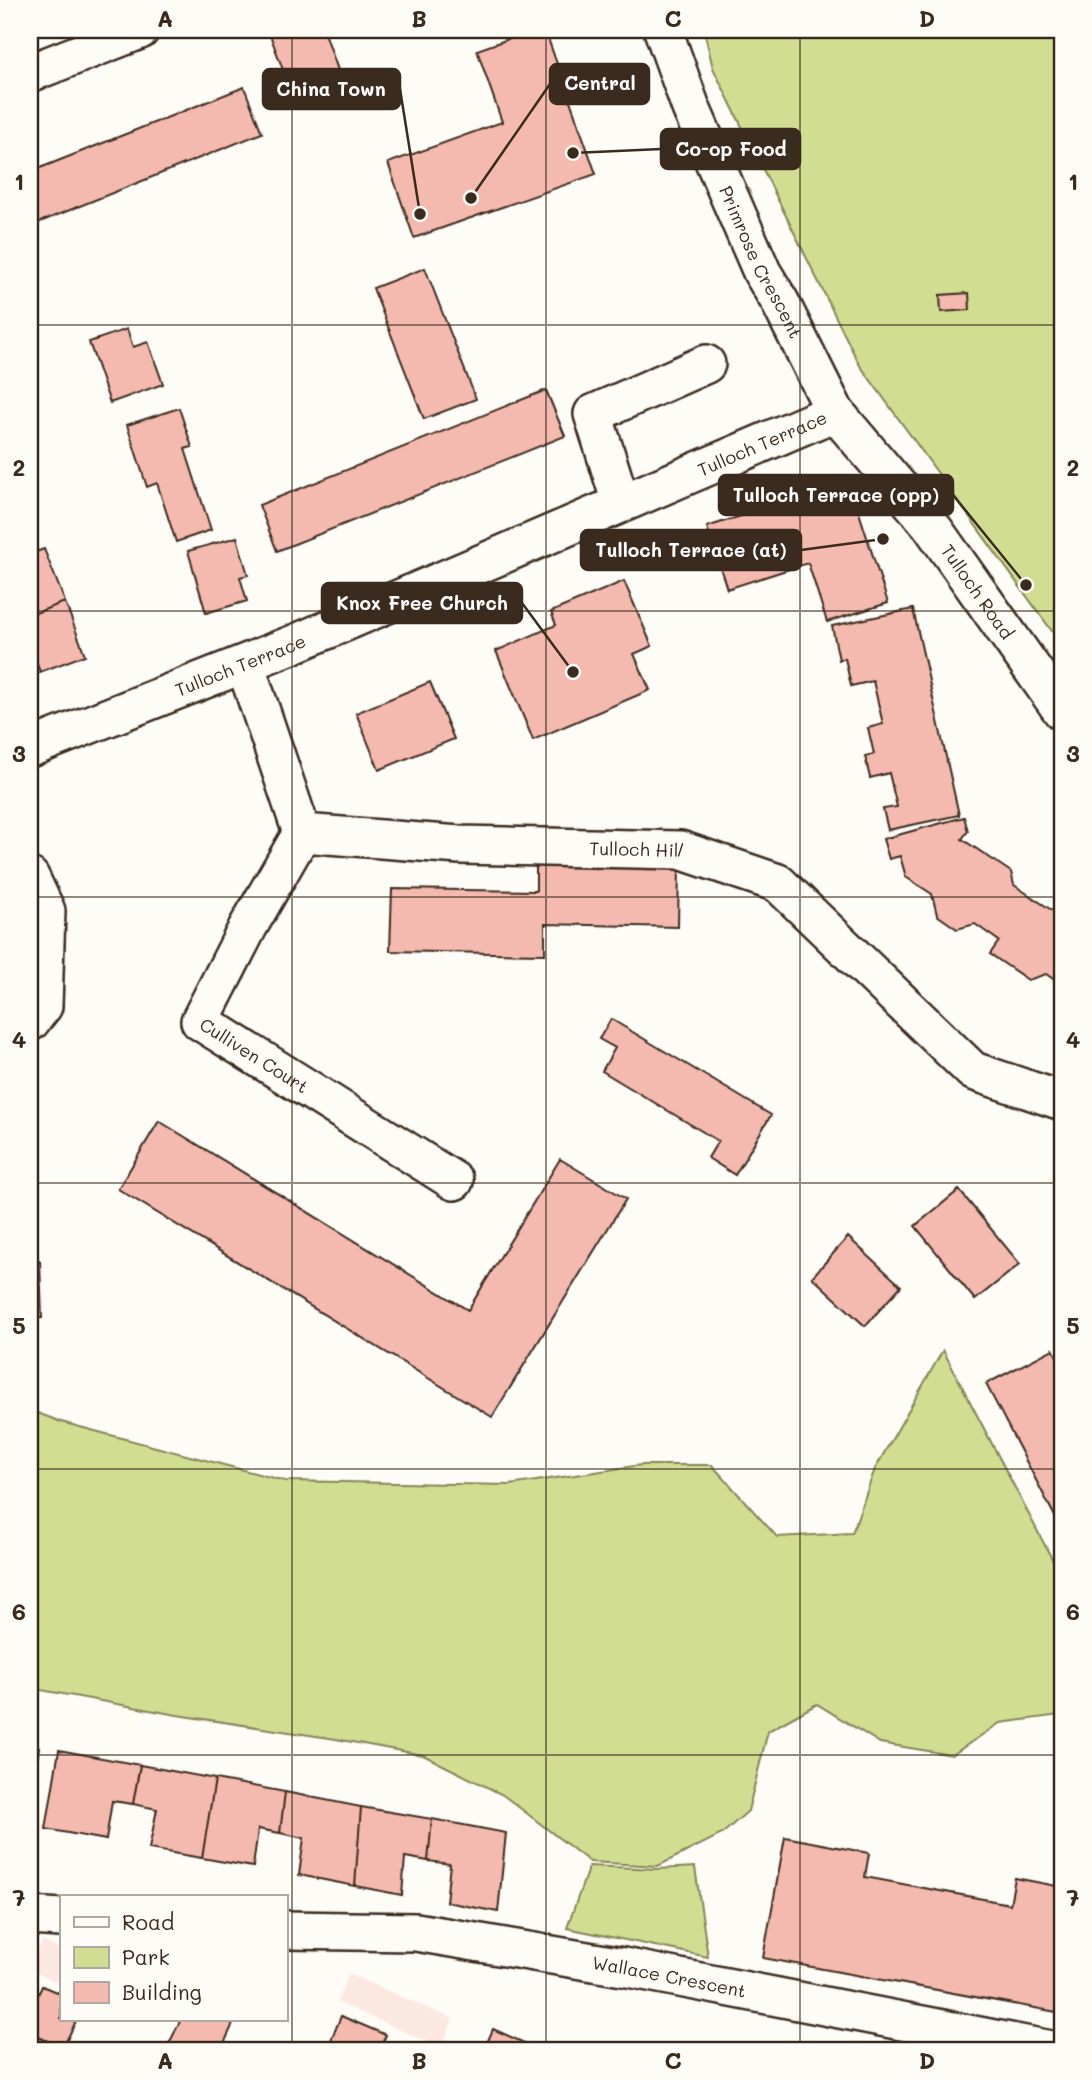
<svg xmlns="http://www.w3.org/2000/svg" width="1092" height="2080" font-family="Mali,sans-serif">
<style>
.built{fill:#fbe8e1}
.green{fill:#d1de92;stroke:#868458;stroke-width:2}
.building{fill:#f5baaf;stroke:#3b2a1e;stroke-width:2}
.lines{fill:none;stroke-linecap:round;stroke-linejoin:round}
.minor-casing{stroke:#3b2a1e;stroke-width:42}
.minor{stroke:#fdfcf7;stroke-width:37}
.grid{fill:none;stroke:#3b2a1e;stroke-width:2;stroke-opacity:0.55}
.labels{text-anchor:middle;dominant-baseline:central;stroke-width:5;stroke-linejoin:round;paint-order:stroke}
.street-label{font-size:18px;fill:#3b2a1e;stroke:#fdfcf7}
.leader{fill:none;stroke:#3b2a1e;stroke-width:2.5}
.callout-dot{fill:#3b2a1e;stroke:#fdfcf7;stroke-width:2.5}
.callout{fill:#3b2a1e;stroke:#3b2a1e;stroke-width:2.5}
.callout-label{font-size:19px;text-anchor:middle;font-weight:bold;fill:#fff}
.neatline{fill:none;stroke:#3b2a1e;stroke-width:2.5}
.grid-label{font-size:23px;text-anchor:middle;font-weight:bold;fill:#3b2a1e}
</style>
<rect width="100%" height="100%" fill="#fdfcf7"/>
<filter id="ink" filterUnits="userSpaceOnUse"><feTurbulence type="fractalNoise" baseFrequency=".0143" numOctaves="2"/><feDisplacementMap in="SourceGraphic" scale="14" xChannelSelector="R" yChannelSelector="G"/><feConvolveMatrix kernelMatrix="1 2 1 2 8 2 1 2 1" color-interpolation-filters="sRGB"/></filter>
<g filter="url(#ink)">
<!-- built -->
<path class="built" d="M 42,1941 L 61,1950 L 61,1984 L 30,1970 Z
M 349,1974 L 453,2019 L 441,2048 L 337,2002 Z"/>
<!-- green -->
<path class="green" d="M 704,30 L 1062,30 L 1062,645 L 859,364 L 713,68 Z
M 943,1350 L 1062,1578 L 1062,1721 L 1059,1715 L 1000,1723 L 952,1755 L 880,1743 L 817,1704 L 768,1731 L 748,1811 L 722,1834 L 658,1866 L 590,1862 L 503,1795 L 423,1755 L 336,1739 L 177,1715 L 30,1688 L 30,1410 L 61,1422 L 285,1481 L 510,1485 L 641,1465 L 712,1465 L 777,1537 L 852,1533 L 875,1469 Z
M 589,1866 L 658,1869 L 695,1867 L 708,1957 L 567,1928 Z"/>
<!-- building -->
<path class="building" d="M 274,30 L 324,30 L 340,76 L 292,94 L 269,32 Z
M 534,30 L 545,30 L 596,174 L 414,238 L 388,163 L 502,122 L 477,50 Z
M 244,87 L 262,133 L 30,226 L 30,172 Z
M 425,268 L 476,399 L 424,419 L 373,288 Z
M 969,293 L 970,310 L 941,312 L 940,295 Z
M 127,329 L 133,347 L 148,342 L 163,384 L 110,403 L 89,342 Z
M 546,390 L 565,436 L 277,551 L 259,505 Z
M 179,408 L 192,447 L 185,449 L 211,530 L 176,542 L 157,483 L 147,487 L 127,425 Z
M 849,481 L 888,603 L 827,622 L 808,563 L 727,589 L 707,527 Z
M 237,537 L 248,575 L 240,577 L 247,601 L 206,613 L 188,551 Z
M 44,549 L 65,602 L 30,615 L 30,554 Z
M 624,581 L 652,646 L 634,654 L 650,690 L 533,740 L 496,651 L 556,625 L 551,612 Z
M 65,602 L 85,655 L 40,672 L 30,645 L 30,615 Z
M 913,609 L 959,815 L 888,830 L 883,809 L 897,807 L 889,773 L 870,778 L 865,756 L 874,754 L 868,728 L 883,724 L 873,681 L 851,686 L 845,658 L 839,660 L 832,626 Z
M 30,645 L 40,672 L 30,675 Z
M 430,682 L 454,739 L 379,770 L 356,713 Z
M 964,817 L 968,831 L 962,839 L 1011,872 L 1014,885 L 1062,917 L 1062,985 L 1046,974 L 1028,980 L 990,954 L 999,941 L 975,924 L 957,929 L 937,915 L 932,894 L 906,877 L 900,856 L 889,859 L 883,839 Z
M 536,863 L 679,866 L 678,927 L 545,924 L 545,954 L 390,951 L 392,889 L 536,891 Z
M 611,1019 L 771,1115 L 735,1175 L 708,1158 L 718,1141 L 602,1071 L 615,1048 L 599,1039 Z
M 159,1121 L 468,1310 L 560,1159 L 626,1199 L 492,1417 L 118,1189 Z
M 959,1190 L 1020,1264 L 975,1300 L 915,1226 Z
M 848,1237 L 901,1286 L 865,1326 L 812,1277 Z
M 30,1261 L 40,1261 L 42,1318 L 30,1318 Z
M 1053,1349 L 1062,1366 L 1062,1530 L 986,1384 Z
M 30,1745 L 39,1747 L 30,1804 Z
M 59,1750 L 140,1765 L 133,1804 L 112,1801 L 106,1840 L 46,1829 Z
M 140,1765 L 215,1779 L 202,1858 L 149,1849 L 157,1809 L 133,1804 Z
M 215,1779 L 285,1792 L 280,1833 L 258,1829 L 253,1867 L 202,1858 Z
M 285,1792 L 361,1807 L 355,1886 L 299,1875 L 304,1838 L 280,1833 Z
M 361,1807 L 432,1819 L 428,1861 L 405,1857 L 402,1895 L 355,1886 Z
M 432,1819 L 506,1833 L 498,1912 L 446,1902 L 450,1864 L 428,1861 Z
M 785,1837 L 869,1853 L 865,1877 L 1010,1904 L 1015,1878 L 1062,1887 L 1062,2013 L 763,1958 Z
M 42,1986 L 61,1994 L 61,2019 L 77,2019 L 63,2048 L 30,2033 L 30,2012 Z
M 341,2016 L 386,2035 L 379,2050 L 327,2050 Z
M 181,2019 L 222,2019 L 233,2024 L 221,2050 L 177,2050 L 168,2046 Z
M 493,2029 L 538,2049 L 537,2050 L 484,2050 Z
M 30,2034 L 63,2048 L 62,2050 L 30,2050 Z"/>
<g class="lines">
<!-- minor casing -->
<g class="minor-casing">
<g id="minor">
<path id="s1" d="M 663,30 L 691,108 L 762,272 L 780,302 L 835,412 L 930,524 L 1062,711"/>
<path d="M 30,73 L 140,30"/>
<path d="M 621,503 L 593,414 L 706,364"/>
<path id="s2" d="M 245,664 L 302,833 L 460,845 L 680,850 L 778,883 L 973,1071 L 1062,1101"/>
<path id="s3" d="M 30,748 L 294,644 L 835,412"/>
<path id="s4" d="M 302,833 L 248,927 L 200,1021 L 454,1181"/>
<path d="M 30,877 L 46,911 L 43,1006 L 30,1022"/>
<path d="M 30,1916 L 61,1918"/>
<path id="s5" d="M 285,1930 L 416,1932 L 623,1967 L 1051,2050"/>
</g>
</g>
<!-- minor -->
<use href="#minor" class="minor"/>
</g>
</g>
<!-- grid -->
<path class="grid" d="M 292,30 L 292,2050M 546,30 L 546,2050M 800,30 L 800,2050M 30,325 L 1062,325M 30,611 L 1062,611M 30,897 L 1062,897M 30,1183 L 1062,1183M 30,1469 L 1062,1469M 30,1755 L 1062,1755"/>
<g class="labels">
<!-- street labels -->
<g class="street-label">
<text stroke="none"><textPath href="#s1" startOffset="252">Primrose Crescent</textPath></text>
<text stroke="none"><textPath href="#s3" startOffset="793">Tulloch Terrace</textPath></text>
<text stroke="none"><textPath href="#s1" startOffset="649">Tulloch Road</textPath></text>
<text stroke="none"><textPath href="#s3" startOffset="226">Tulloch Terrace</textPath></text>
<text stroke="none"><textPath href="#s2" startOffset="513">Tulloch Hill</textPath></text>
<text stroke="none"><textPath href="#s4" startOffset="278">Culliven Court</textPath></text>
<text stroke="none"><textPath href="#s5" startOffset="388">Wallace Crescent</textPath></text>
</g>
</g>
<!-- callouts -->
<path class="leader" d="M471 198L550 84M420 214L400 89M573 153L661 149M1026 585L953 495M883 539L801 550M573 672L522 603"/>
<g class="callout-dot">
<circle cx="471" cy="198" r="7"/>
<circle cx="420" cy="214" r="7"/>
<circle cx="573" cy="153" r="7"/>
<circle cx="1026" cy="585" r="7"/>
<circle cx="883" cy="539" r="7"/>
<circle cx="573" cy="672" r="7"/>
</g>
<g class="callout">
<rect x="550" y="64" width="99" height="40" rx="7"/>
<rect x="263" y="69" width="137" height="40" rx="7"/>
<rect x="661" y="129" width="139" height="40" rx="7"/>
<rect x="719" y="475" width="234" height="40" rx="7"/>
<rect x="581" y="530" width="220" height="40" rx="7"/>
<rect x="322" y="583" width="200" height="40" rx="7"/>
</g>
<g class="callout-label">
<text x="600" y="90">Central</text>
<text x="331" y="96">China Town</text>
<text x="731" y="156">Co-op Food</text>
<text x="836" y="502">Tulloch Terrace (opp)</text>
<text x="691" y="557">Tulloch Terrace (at)</text>
<text x="422" y="610">Knox Free Church</text>
</g>
<!-- margin -->
<rect width="1092" height="2080" fill="none" stroke="#fdfcf7" stroke-width="77"/>
<!-- legend -->
<rect x="60" y="1895" width="228" height="126" fill="#fdfcf7" stroke="#afa8a0" stroke-width="2"/>
<rect x="74" y="1917" width="35" height="10" fill="#fdfcf7" stroke="#afa8a0" stroke-width="2"/>
<text x="122" y="1930" font-size="21" fill="#3b2a1e">Road</text>
<rect x="74" y="1947" width="35" height="21" fill="#d1de92" stroke="#afa8a0" stroke-width="2"/>
<text x="122" y="1965" font-size="21" fill="#3b2a1e">Park</text>
<rect x="74" y="1982" width="35" height="21" fill="#f5baaf" stroke="#afa8a0" stroke-width="2"/>
<text x="122" y="2000" font-size="21" fill="#3b2a1e">Building</text>
<rect x="38" y="38" width="1016" height="2004" class="neatline"/>
<g class="grid-label">
<text x="165" y="27">A</text>
<text x="419" y="27">B</text>
<text x="673" y="27">C</text>
<text x="927" y="27">D</text>
<text x="19" y="190">1</text>
<text x="1073" y="190">1</text>
<text x="19" y="476">2</text>
<text x="1073" y="476">2</text>
<text x="19" y="762">3</text>
<text x="1073" y="762">3</text>
<text x="19" y="1048">4</text>
<text x="1073" y="1048">4</text>
<text x="19" y="1334">5</text>
<text x="1073" y="1334">5</text>
<text x="19" y="1620">6</text>
<text x="1073" y="1620">6</text>
<text x="19" y="1906">7</text>
<text x="1073" y="1906">7</text>
<text x="165" y="2069">A</text>
<text x="419" y="2069">B</text>
<text x="673" y="2069">C</text>
<text x="927" y="2069">D</text>
</g>
</svg>
